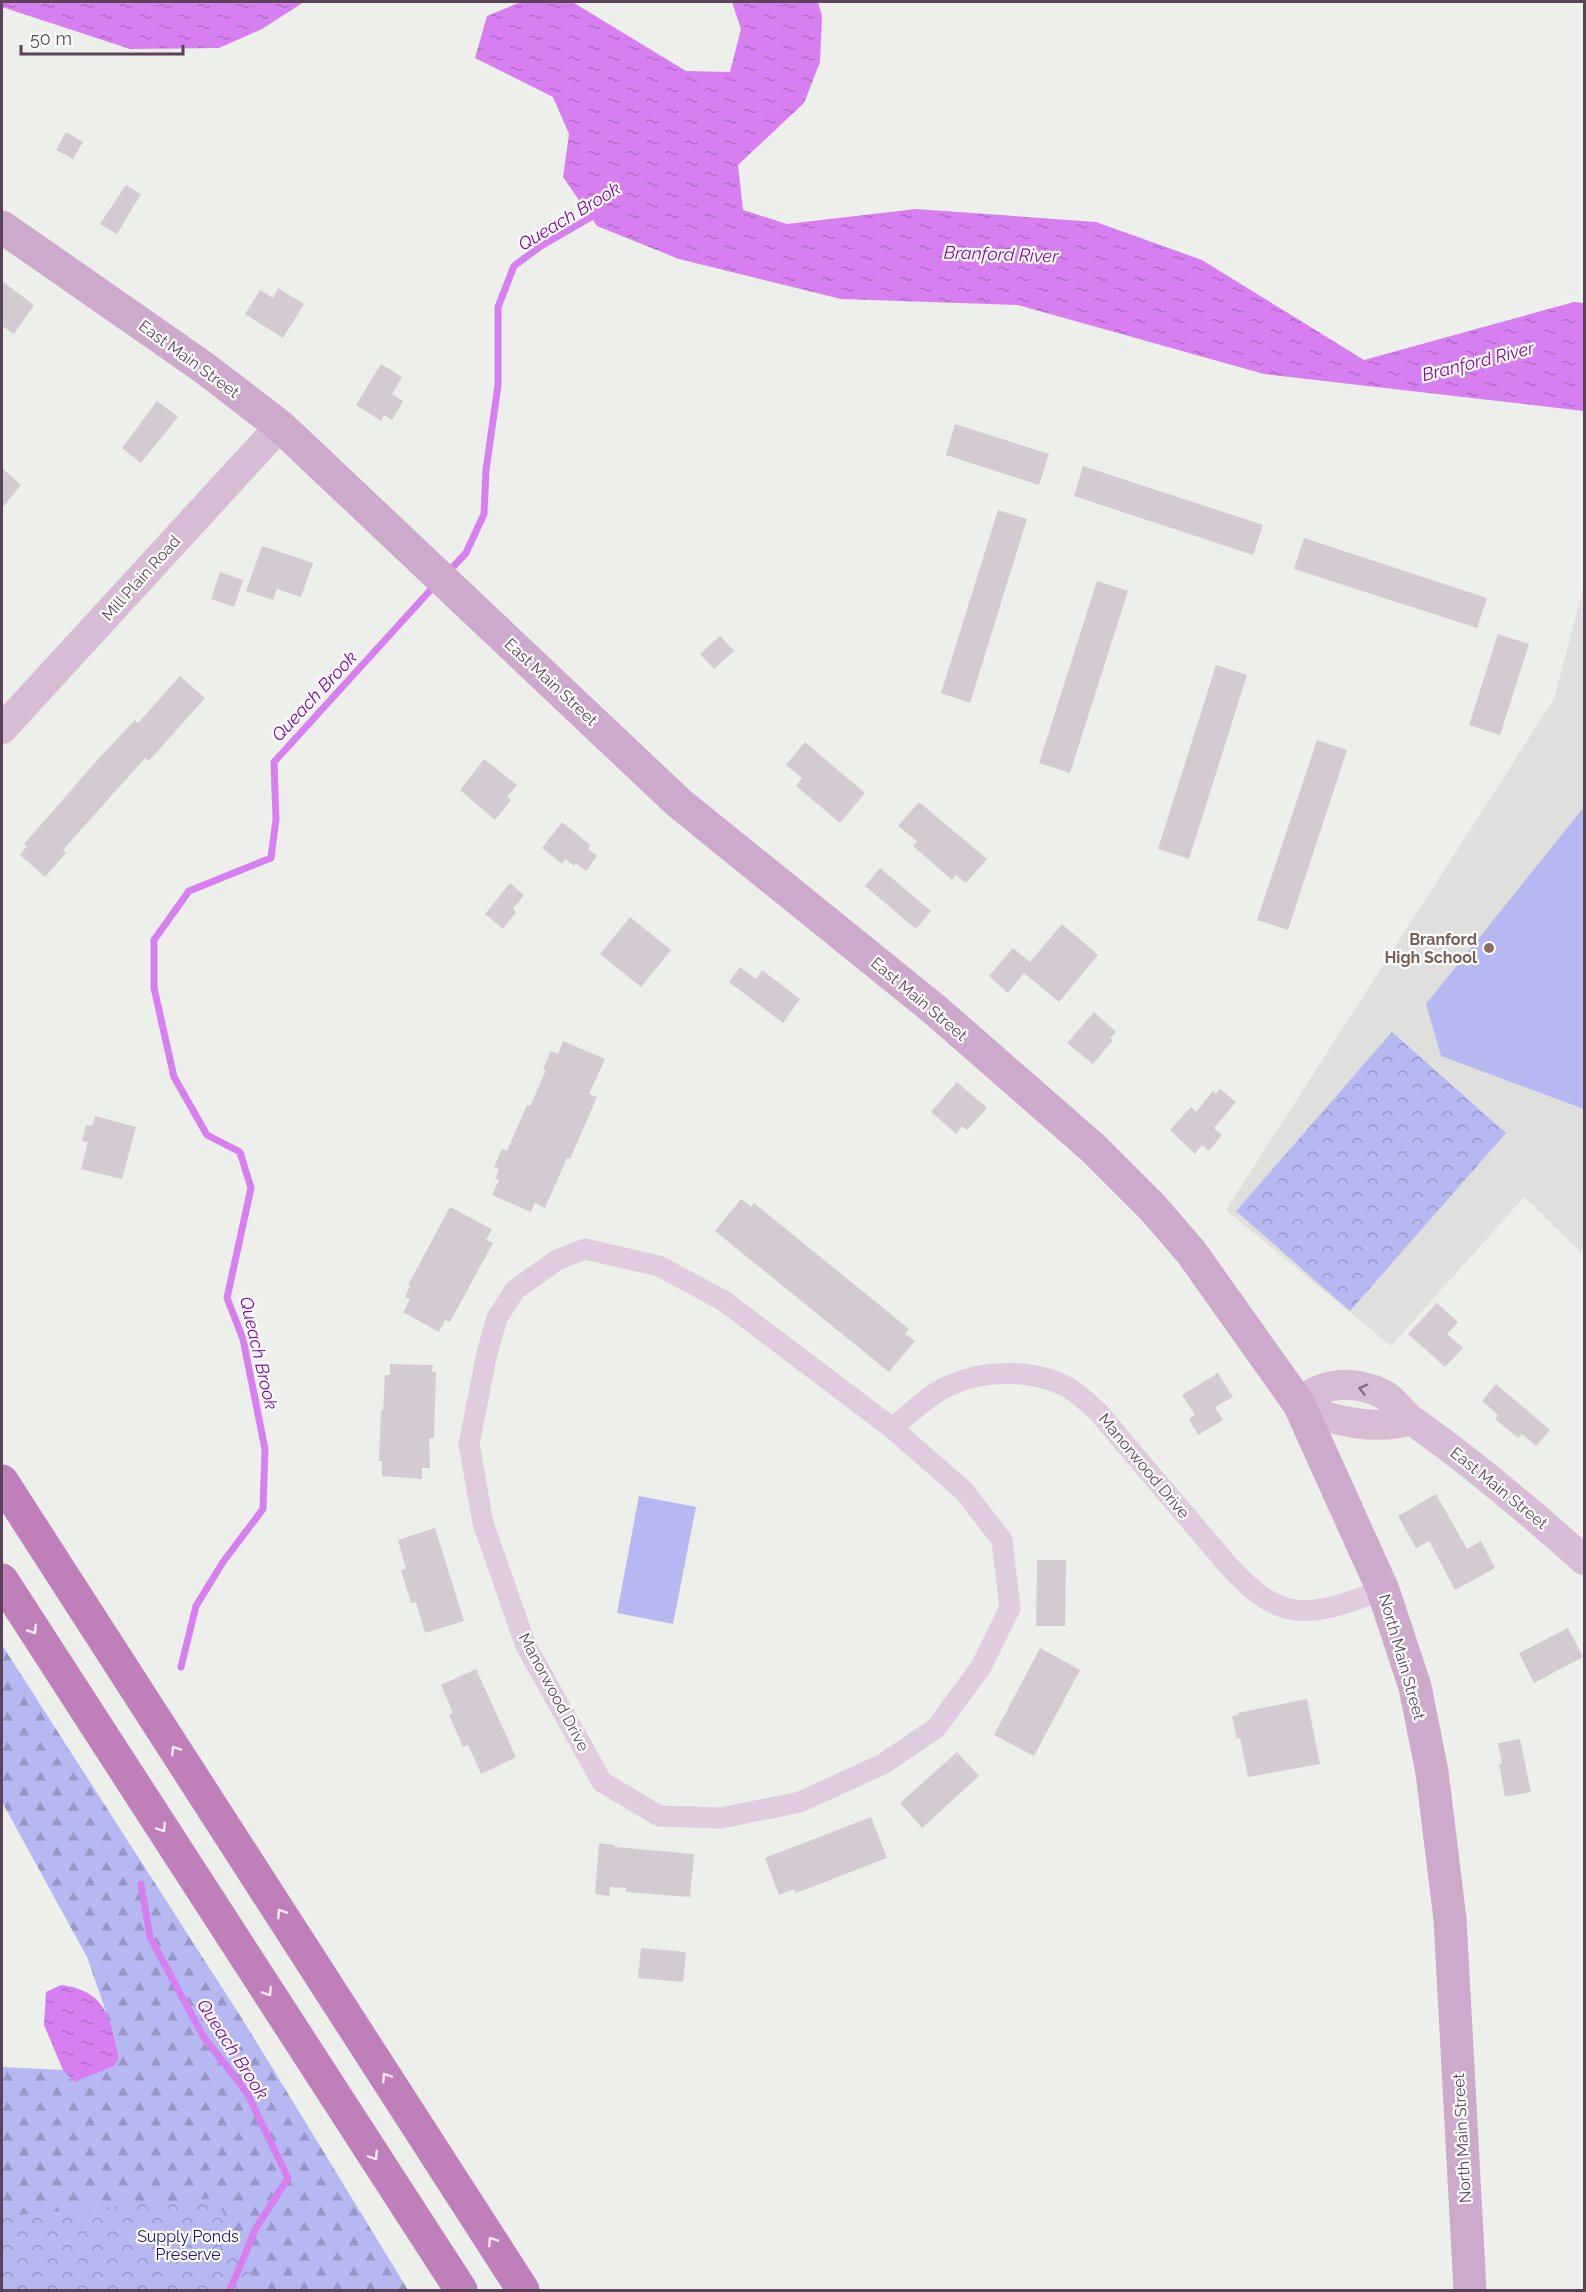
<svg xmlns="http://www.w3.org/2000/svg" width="1586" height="2292" font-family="Raleway,sans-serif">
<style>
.education{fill:#dfe0dd}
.grass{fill:#b5b8f1}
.forest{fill:url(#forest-firs)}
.park{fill:url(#park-crowns)}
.water{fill:url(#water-ripples)}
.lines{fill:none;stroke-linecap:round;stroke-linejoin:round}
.stream{stroke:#d77ff1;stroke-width:7}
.building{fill:#d4cbd2}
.street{stroke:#e0ccdf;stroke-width:21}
.secondary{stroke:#d7bcd5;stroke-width:30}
.primary{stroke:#cda9cb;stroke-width:33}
.highway{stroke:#bf7fba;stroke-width:33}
.oneway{stroke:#866d84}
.oneway2{stroke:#f5ecf5}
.education-dot{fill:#8d6e63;stroke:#fff;stroke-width:2}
.labels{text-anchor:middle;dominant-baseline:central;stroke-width:4.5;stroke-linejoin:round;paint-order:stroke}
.street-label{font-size:16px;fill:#5a4359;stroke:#fff}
.education-label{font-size:16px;font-weight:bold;fill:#785e54;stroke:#fff;text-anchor:end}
.park-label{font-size:16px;fill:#17107f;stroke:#fff}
.water-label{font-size:18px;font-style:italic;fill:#8603ad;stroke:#fff}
</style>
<defs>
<pattern id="forest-firs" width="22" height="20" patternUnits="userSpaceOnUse" patternTransform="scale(1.5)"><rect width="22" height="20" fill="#b5b8f1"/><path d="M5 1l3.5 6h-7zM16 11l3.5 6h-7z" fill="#9697c6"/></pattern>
<pattern id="park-crowns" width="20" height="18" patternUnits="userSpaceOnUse" patternTransform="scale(1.5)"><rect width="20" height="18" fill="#b5b8f1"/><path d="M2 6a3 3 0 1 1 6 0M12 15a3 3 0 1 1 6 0" fill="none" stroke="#9697c6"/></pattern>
<pattern id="water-ripples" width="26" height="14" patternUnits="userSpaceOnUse" patternTransform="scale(1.5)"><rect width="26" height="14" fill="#d77ff1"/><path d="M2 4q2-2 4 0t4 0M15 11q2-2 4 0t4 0" fill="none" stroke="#b16ac6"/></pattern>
</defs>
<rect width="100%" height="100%" fill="#edefeb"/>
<!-- education -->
<path class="education" d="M 1584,586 L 1584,1255 L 1524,1197 L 1391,1346 L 1226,1210 L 1554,699 Z"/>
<!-- grass -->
<path class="grass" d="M 1584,807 L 1584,1109 L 1441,1056 L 1426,1004 Z
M 639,1496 L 696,1507 L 673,1624 L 617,1613 Z"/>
<!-- forest -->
<path class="forest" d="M 2,1645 L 246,2025 L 408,2290 L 2,2290 L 2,2067 L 63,2070 L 74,2082 L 119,2058 L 114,2035 L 87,1957 L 2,1802 Z"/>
<!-- park -->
<path class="park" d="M 1392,1032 L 1506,1133 L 1350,1311 L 1236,1211 Z
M 217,2198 L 257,2290 L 2,2290 L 2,2216 Z"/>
<!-- water -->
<path class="water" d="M 2,2 L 304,2 L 262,29 L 219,48 L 130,49 L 2,7 Z
M 521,2 L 574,3 L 686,71 L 730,72 L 741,29 L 732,2 L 818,2 L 822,16 L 820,62 L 804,103 L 738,165 L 743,210 L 787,224 L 916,209 L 1096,222 L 1202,260 L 1364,360 L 1574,302 L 1584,303 L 1584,411 L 1264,374 L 1018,305 L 841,299 L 679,259 L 597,226 L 563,177 L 569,134 L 553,97 L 475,58 L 487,16 Z
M 61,1985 C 107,1991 110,2018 119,2058 L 114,2066 L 74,2082 L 63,2070 L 44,2025 L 46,1992 Z"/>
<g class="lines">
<!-- stream -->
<path class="stream" d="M 448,572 L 466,553 L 484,514 L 486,470 L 498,385 L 498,307 L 514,266 L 541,246 L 598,213
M 181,1667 L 196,1606 L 223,1562 L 263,1509 L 265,1449 L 243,1339 L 227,1298 L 251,1188 L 240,1152 L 207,1135 L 174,1077 L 154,988 L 154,940 L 189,891 L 271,858 L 276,819 L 274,762 L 436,584
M 141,1884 L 150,1937 L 203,2036 L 247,2093 L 288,2178 L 256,2228 L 230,2290"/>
</g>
<!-- building -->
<path class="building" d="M 66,132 L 83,142 L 73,159 L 56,150 Z
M 126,185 L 141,194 L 117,234 L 100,224 Z
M 2,281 L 34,305 L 14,334 L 2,326 Z
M 278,288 L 304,304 L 283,338 L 245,314 L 260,290 L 273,298 Z
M 381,364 L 402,377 L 392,394 L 403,401 L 392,420 L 384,415 L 381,421 L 356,405 Z
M 157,401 L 178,417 L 141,463 L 122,448 Z
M 955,424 L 1049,454 L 1039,485 L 946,455 Z
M 1083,466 L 1263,525 L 1253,555 L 1074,496 Z
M 2,468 L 21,485 L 2,508 Z
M 998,510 L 1027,519 L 970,703 L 941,693 Z
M 1304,538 L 1487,598 L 1477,628 L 1294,569 Z
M 262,546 L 313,563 L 301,597 L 277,589 L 273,600 L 246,591 Z
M 220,572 L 243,580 L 234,607 L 211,599 Z
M 1097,581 L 1128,591 L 1070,773 L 1039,763 Z
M 1498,634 L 1529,644 L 1500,735 L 1469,725 Z
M 720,636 L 734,651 L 714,669 L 700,654 Z
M 1216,665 L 1247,675 L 1189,859 L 1158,849 Z
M 180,676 L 205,698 L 149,761 L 145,758 L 63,850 L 66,853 L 45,877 L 20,855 L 27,846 L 24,844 L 100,757 L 135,720 L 138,723 Z
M 1317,740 L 1347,750 L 1288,930 L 1257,920 Z
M 805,742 L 865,793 L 840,823 L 796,786 L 802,778 L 786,765 Z
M 484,759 L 517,785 L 507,797 L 511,800 L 495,820 L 460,790 Z
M 919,802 L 987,859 L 966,883 L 956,875 L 952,880 L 913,846 L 917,841 L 898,826 Z
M 562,822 L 590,845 L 588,849 L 597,856 L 586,871 L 576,863 L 574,866 L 565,859 L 562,864 L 542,848 Z
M 880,868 L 931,911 L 916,929 L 865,886 Z
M 510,883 L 524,895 L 513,909 L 516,912 L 503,929 L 485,914 Z
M 630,917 L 671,950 L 641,987 L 600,954 Z
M 1062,924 L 1098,955 L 1059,1002 L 1024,973 L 1008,993 L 989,976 L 1013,948 L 1030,962 Z
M 740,967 L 756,979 L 762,970 L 800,999 L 783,1023 L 729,982 Z
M 1094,1012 L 1116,1032 L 1110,1038 L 1113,1040 L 1093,1064 L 1067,1043 Z
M 563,1041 L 605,1059 L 589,1094 L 597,1097 L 570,1159 L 567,1158 L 545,1208 L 535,1203 L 531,1212 L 492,1195 L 499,1180 L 495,1179 L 499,1169 L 494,1167 L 502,1149 L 507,1151 L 527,1105 L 530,1106 L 532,1102 L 546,1070 L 543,1069 L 551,1051 L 558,1054 Z
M 957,1082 L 987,1108 L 967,1130 L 962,1126 L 956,1134 L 931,1112 Z
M 1220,1089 L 1236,1102 L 1214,1128 L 1222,1135 L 1209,1151 L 1202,1145 L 1195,1154 L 1170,1130 L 1191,1107 L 1196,1112 L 1213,1091 L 1216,1094 Z
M 95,1116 L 136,1127 L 122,1179 L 81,1169 L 88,1142 L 82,1141 L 86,1125 L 92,1126 Z
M 741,1199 L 751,1207 L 754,1203 L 909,1329 L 905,1334 L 915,1341 L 889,1372 L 715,1231 Z
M 450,1207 L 492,1229 L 486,1240 L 493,1243 L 450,1322 L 445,1320 L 439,1332 L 403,1312 L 410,1299 L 405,1297 L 410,1286 L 408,1285 Z
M 1437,1303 L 1458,1322 L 1447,1334 L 1463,1348 L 1445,1367 L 1408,1334 Z
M 390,1364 L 433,1365 L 432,1372 L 436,1372 L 434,1438 L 429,1438 L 430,1468 L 422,1468 L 422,1479 L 382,1476 L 382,1461 L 379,1461 L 381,1409 L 383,1411 L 385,1375 L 390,1375 Z
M 1218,1373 L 1233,1397 L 1215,1407 L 1223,1420 L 1198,1435 L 1189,1419 L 1195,1415 L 1182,1395 Z
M 1496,1384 L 1550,1430 L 1536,1446 L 1522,1434 L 1518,1438 L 1495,1419 L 1498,1415 L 1482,1401 Z
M 1436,1494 L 1467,1549 L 1481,1541 L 1495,1568 L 1455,1590 L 1429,1541 L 1416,1548 L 1398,1516 Z
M 435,1528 L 464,1621 L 425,1633 L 416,1602 L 411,1603 L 401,1570 L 406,1569 L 398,1540 Z
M 1037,1560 L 1066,1560 L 1065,1626 L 1036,1626 Z
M 1568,1628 L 1583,1657 L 1534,1683 L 1519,1653 Z
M 1040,1648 L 1080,1670 L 1034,1756 L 994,1735 Z
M 476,1669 L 516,1757 L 481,1774 L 468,1745 L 463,1747 L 449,1715 L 453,1713 L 441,1685 Z
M 1307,1699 L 1320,1764 L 1248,1777 L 1240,1738 L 1237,1739 L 1232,1716 L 1239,1715 L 1238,1713 Z
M 1520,1739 L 1531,1792 L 1505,1797 L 1499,1764 L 1502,1763 L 1498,1743 Z
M 957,1752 L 979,1776 L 922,1828 L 900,1803 Z
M 871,1817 L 887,1858 L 796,1893 L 794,1889 L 779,1895 L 765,1858 Z
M 599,1843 L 615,1845 L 615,1847 L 694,1854 L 690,1897 L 626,1892 L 626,1888 L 610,1887 L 609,1896 L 595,1894 Z
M 641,1948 L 686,1952 L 683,1982 L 638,1978 Z"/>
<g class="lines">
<!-- street -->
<path class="street" d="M 892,1428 L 964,1491 L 1002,1540 L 1010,1608 L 981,1667 L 936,1728 L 883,1764 L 800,1802 L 721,1818 L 659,1816 L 602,1782 L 526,1646 L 483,1523 L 469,1444 L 487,1353 L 497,1318 L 515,1290 L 557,1260 L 585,1249 L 659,1266 L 724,1301 L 892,1428 C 910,1414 927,1396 948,1386 C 983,1370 1025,1369 1061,1384 C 1075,1390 1087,1402 1098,1412 L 1227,1564 C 1283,1627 1311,1616 1383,1590"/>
<!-- secondary -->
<path class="secondary" d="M 2,729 L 280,426
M 1411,1420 C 1377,1431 1329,1422 1299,1404 C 1321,1381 1355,1380 1383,1394 C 1396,1401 1402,1414 1414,1422 C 1473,1463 1530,1512 1584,1560"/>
<!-- primary -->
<path class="primary" d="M 2,227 L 203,367 L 280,426 L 679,803 L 934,1009 L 1093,1148 L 1153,1208 L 1191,1252 L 1299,1404 L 1383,1590 L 1415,1687 L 1432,1772 L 1450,1919 L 1470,2290"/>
<!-- highway -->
<path class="highway" d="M 2,1481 L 523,2290
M 2,1580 L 461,2290"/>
</g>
<!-- one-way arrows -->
<defs><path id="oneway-chevron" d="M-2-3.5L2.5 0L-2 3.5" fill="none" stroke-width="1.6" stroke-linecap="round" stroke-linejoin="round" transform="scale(1.5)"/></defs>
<use class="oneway" href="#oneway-chevron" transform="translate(1363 1389) rotate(-165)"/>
<g class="oneway2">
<use href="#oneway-chevron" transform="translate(33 1630) rotate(57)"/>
<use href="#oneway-chevron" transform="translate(175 1750) rotate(-123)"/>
<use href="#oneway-chevron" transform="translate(162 1828) rotate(57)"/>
<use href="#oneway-chevron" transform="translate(281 1913) rotate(-123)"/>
<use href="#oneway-chevron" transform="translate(268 1992) rotate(57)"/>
<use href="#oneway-chevron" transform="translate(386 2077) rotate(-123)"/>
<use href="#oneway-chevron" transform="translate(374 2156) rotate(57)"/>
<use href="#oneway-chevron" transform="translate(492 2241) rotate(-123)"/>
</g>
<!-- markers -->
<circle class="education-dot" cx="1489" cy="948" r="6"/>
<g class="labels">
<!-- street labels -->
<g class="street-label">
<text transform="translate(189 359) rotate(36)">East Main Street</text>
<text transform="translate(141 578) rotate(-48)">Mill Plain Road</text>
<text transform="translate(551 682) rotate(43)">East Main Street</text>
<text transform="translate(919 999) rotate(40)">East Main Street</text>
<text transform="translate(1144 1466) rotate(50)">Manorwood Drive</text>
<text transform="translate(1499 1488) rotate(39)">East Main Street</text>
<text transform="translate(1402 1657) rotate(74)">North Main Street</text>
<text transform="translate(554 1692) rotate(62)">Manorwood Drive</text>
<text transform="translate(1462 2138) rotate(-93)">North Main Street</text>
</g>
<!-- education labels -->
<g class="education-label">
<text x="1477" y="939">Branford<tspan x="1477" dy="18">High School</tspan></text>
</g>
<!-- park labels -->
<g class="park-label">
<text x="188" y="2236">Supply Ponds<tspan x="188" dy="18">Preserve</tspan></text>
</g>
<!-- water labels -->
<g class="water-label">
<text transform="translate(569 216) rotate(-31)">Queach Brook</text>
<text transform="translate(1001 254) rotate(2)">Branford River</text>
<text transform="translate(1478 361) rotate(-14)">Branford River</text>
<text transform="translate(314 696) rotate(-47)">Queach Brook</text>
<text transform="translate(259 1353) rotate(77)">Queach Brook</text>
<text transform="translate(233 2049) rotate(57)">Queach Brook</text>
</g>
</g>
<!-- border -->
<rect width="1586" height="2292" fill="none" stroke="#5a4359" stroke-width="6"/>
<!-- scale -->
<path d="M21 45v9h162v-9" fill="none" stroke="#5a4359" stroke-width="3"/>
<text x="30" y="45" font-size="18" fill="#5a4359" stroke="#ffffff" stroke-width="4.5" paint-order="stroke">50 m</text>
</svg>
